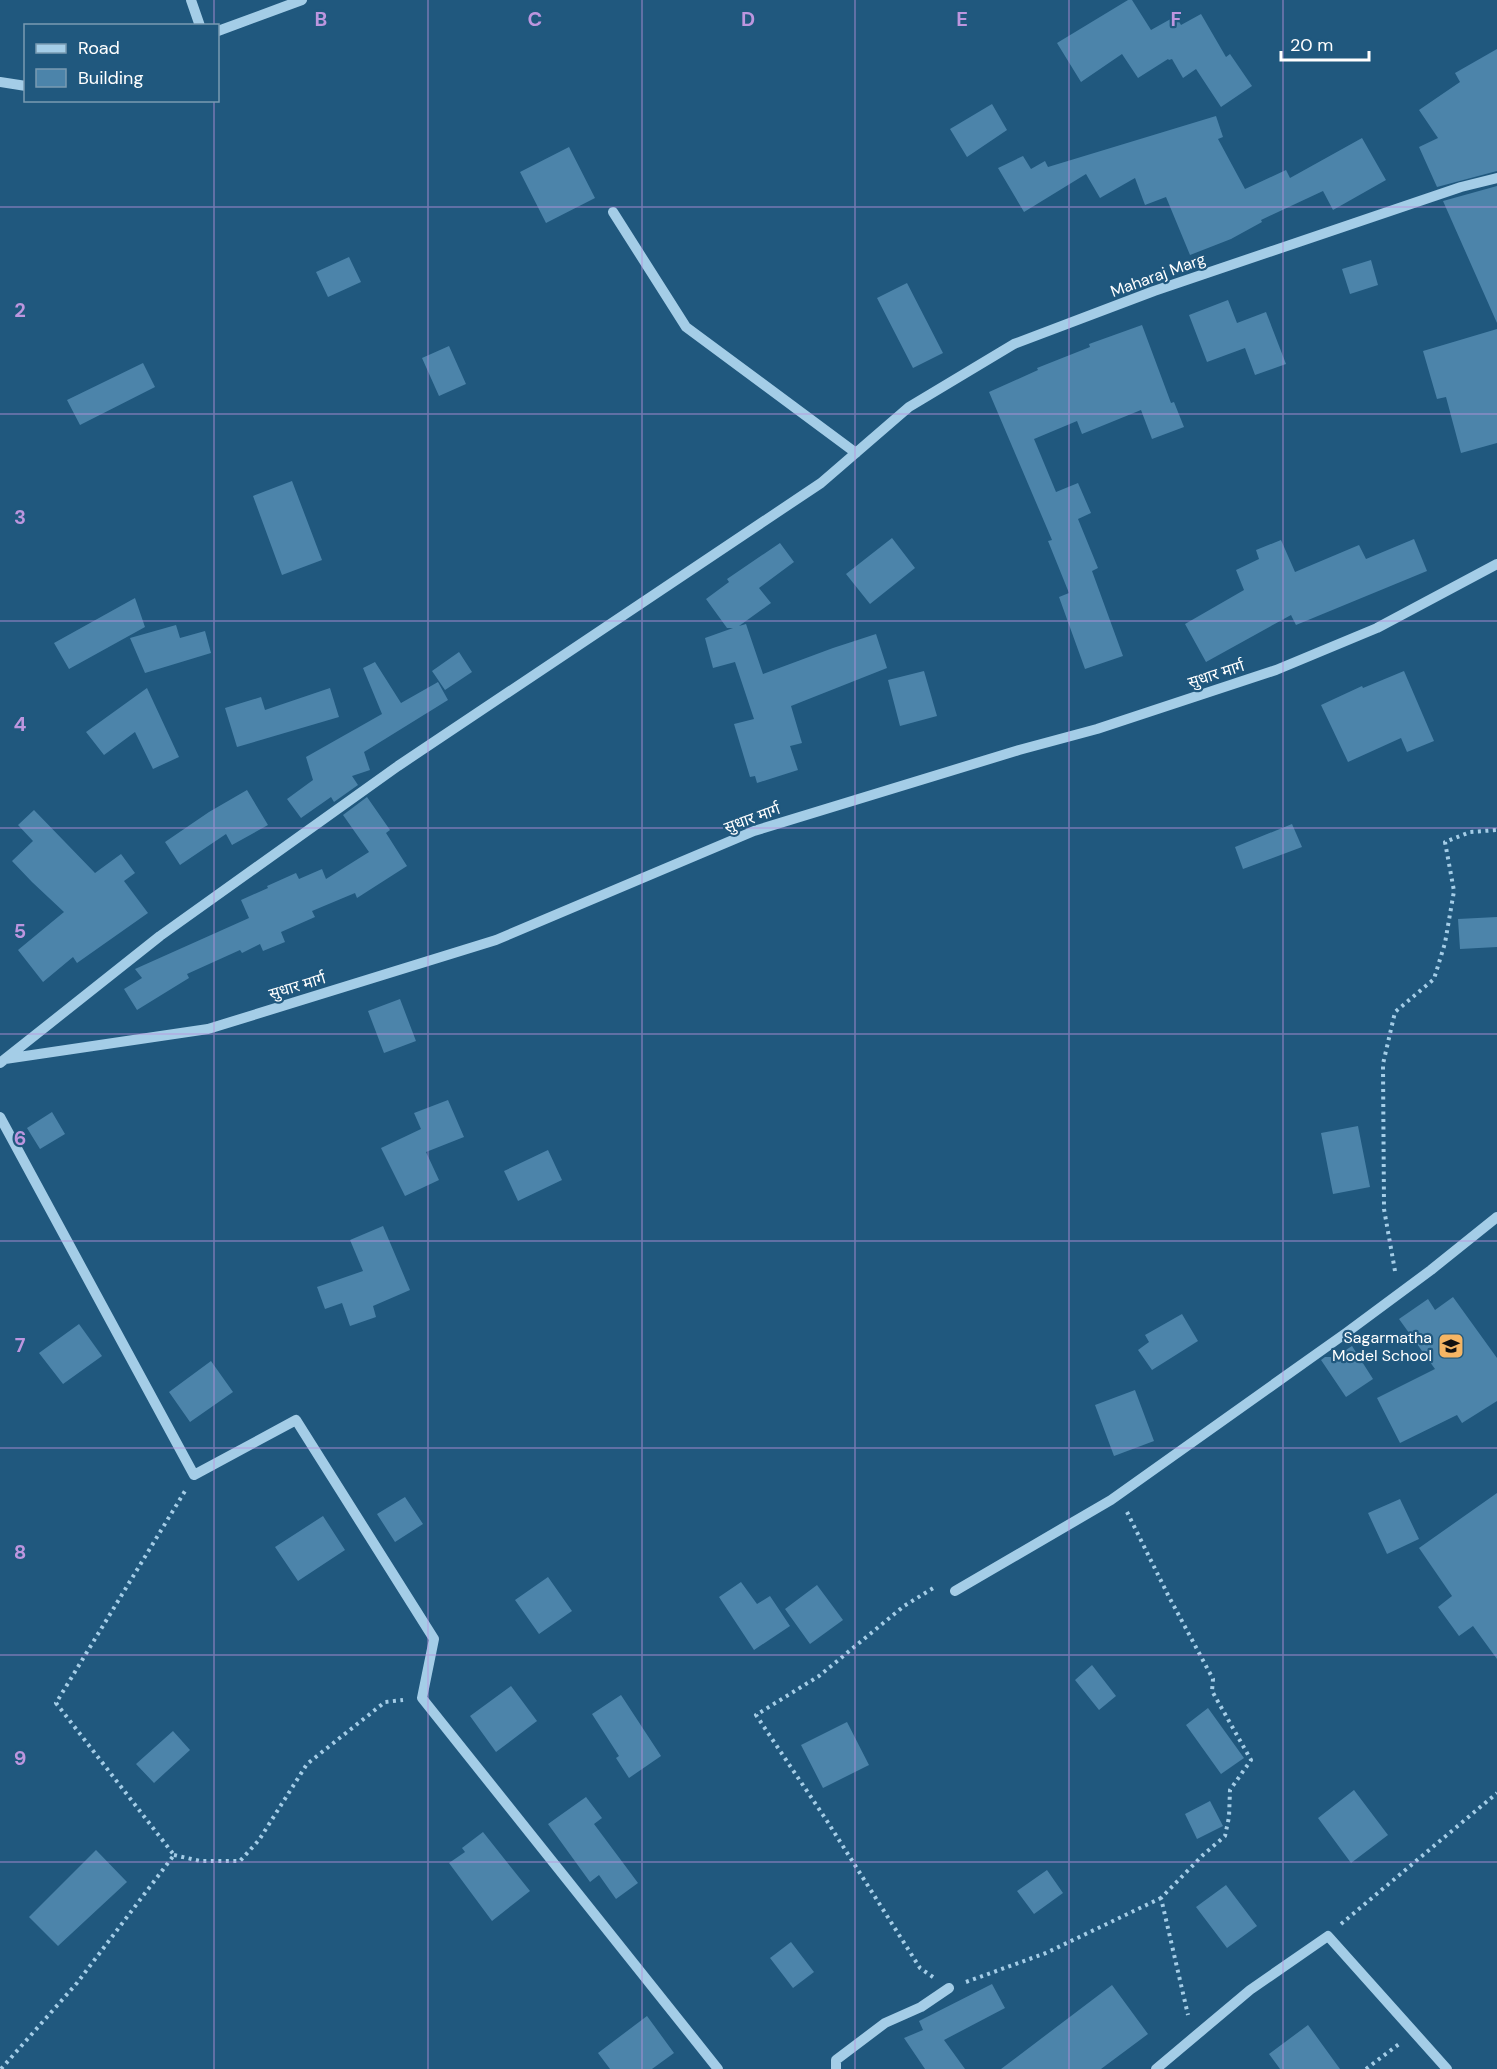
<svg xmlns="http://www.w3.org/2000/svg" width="1497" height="2069" font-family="'DM Sans','Noto Sans Devanagari',sans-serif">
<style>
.building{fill:#4c84aa}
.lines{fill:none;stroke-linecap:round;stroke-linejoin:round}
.path{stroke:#a4cde7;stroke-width:4;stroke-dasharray:3 4.5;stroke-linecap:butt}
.minor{stroke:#a4cde7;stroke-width:10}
.grid{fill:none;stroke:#bd96df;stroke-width:1.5;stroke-opacity:0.55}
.labels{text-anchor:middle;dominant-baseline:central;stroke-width:4.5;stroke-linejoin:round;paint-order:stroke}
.street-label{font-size:16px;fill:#fff;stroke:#20587e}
.poi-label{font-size:16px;fill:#fff;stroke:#20587e;text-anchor:end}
.grid-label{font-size:20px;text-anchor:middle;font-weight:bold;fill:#bd96df;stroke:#20587e;stroke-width:4.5;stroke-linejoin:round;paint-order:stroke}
</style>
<rect width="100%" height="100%" fill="#20587e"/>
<!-- building -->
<path class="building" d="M 1128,0 L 1132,0 L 1151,30 L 1176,16 L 1181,25 L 1201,14 L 1226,57 L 1230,54 L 1252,86 L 1221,107 L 1196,69 L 1183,78 L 1172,59 L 1169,60 L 1168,59 L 1138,78 L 1122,54 L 1081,82 L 1057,43 Z
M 1497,49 L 1497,171 L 1437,187 L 1419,147 L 1438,138 L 1419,110 L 1460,82 L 1455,73 Z
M 992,104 L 1007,130 L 967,157 L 950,129 Z
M 1216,116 L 1223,137 L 1218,139 L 1245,189 L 1286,170 L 1290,178 L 1362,138 L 1386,180 L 1333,210 L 1323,191 L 1261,220 L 1262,222 L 1231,239 L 1190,255 L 1166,197 L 1145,205 L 1135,178 L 1100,198 L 1086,174 L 1024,212 L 998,168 L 1023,156 L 1031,169 L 1045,161 L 1048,167 Z
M 569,147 L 595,198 L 546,223 L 520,172 Z
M 1497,186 L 1497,323 L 1443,201 Z
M 349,257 L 361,282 L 328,297 L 316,272 Z
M 1371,260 L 1378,285 L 1350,294 L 1342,269 Z
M 907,283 L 943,353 L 913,368 L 877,298 Z
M 1228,300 L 1237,323 L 1266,312 L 1286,364 L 1255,375 L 1245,348 L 1207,362 L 1189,315 Z
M 1142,325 L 1171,403 L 1174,402 L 1184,427 L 1152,439 L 1141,410 L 1082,434 L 1077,421 L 1034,439 L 1056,492 L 1078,483 L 1091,513 L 1078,519 L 1098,568 L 1092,571 L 1123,656 L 1085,669 L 1059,597 L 1069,593 L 1048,541 L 1052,540 L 989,392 L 1038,370 L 1037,368 L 1090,347 L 1089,344 Z
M 1497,329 L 1497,443 L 1461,453 L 1446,397 L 1437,399 L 1423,351 Z
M 449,346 L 466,384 L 439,396 L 422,358 Z
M 143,363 L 155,387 L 80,425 L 67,400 Z
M 292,481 L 322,560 L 282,575 L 253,496 Z
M 892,538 L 915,568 L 870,604 L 846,574 Z
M 1414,539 L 1427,571 L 1296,625 L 1291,615 L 1206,662 L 1185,624 L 1244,590 L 1236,570 L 1259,559 L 1256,550 L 1281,540 L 1295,572 L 1359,545 L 1366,559 Z
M 780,543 L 794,562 L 759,588 L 771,603 L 739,626 L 746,624 L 763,674 L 833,648 L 876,634 L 887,668 L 791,706 L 802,743 L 790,746 L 798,770 L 757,783 L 755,776 L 750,777 L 734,724 L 754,719 L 735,662 L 713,668 L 705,638 L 733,628 L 727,628 L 706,599 L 729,582 L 727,579 Z
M 135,598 L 145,627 L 69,669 L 54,643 Z
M 176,625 L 180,638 L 205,631 L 211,653 L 145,673 L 130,638 Z
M 459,652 L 472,672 L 445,690 L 432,671 Z
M 375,662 L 401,703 L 438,682 L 448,700 L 364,752 L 370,770 L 352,776 L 358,785 L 334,802 L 331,797 L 301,818 L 287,799 L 313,780 L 306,757 L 382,714 L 363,668 Z
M 924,671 L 937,716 L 900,726 L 888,680 Z
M 1404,671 L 1434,741 L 1407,752 L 1401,738 L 1348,762 L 1321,705 L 1362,686 L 1363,688 Z
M 147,688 L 179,757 L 153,769 L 135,732 L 104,755 L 86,732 Z
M 330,688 L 339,717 L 237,747 L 225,708 L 261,697 L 265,710 Z
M 247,790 L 268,825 L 232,845 L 226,834 L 180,865 L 165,842 L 209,812 Z
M 367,797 L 390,830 L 386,833 L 407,866 L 357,898 L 355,893 L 312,911 L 315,917 L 281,932 L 285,942 L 263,951 L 260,944 L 242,953 L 240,950 L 187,974 L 189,978 L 137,1010 L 124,989 L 142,978 L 135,969 L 249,918 L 241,900 L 268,888 L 267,886 L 296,873 L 299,879 L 322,869 L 326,879 L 369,852 L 343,815 Z
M 34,810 L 95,873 L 121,854 L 135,873 L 124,881 L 148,913 L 77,963 L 73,957 L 43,982 L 18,950 L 64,912 L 32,882 L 12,861 L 33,841 L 18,825 Z
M 1292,824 L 1302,847 L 1243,869 L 1235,847 Z
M 1497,917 L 1497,947 L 1460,949 L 1458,919 Z
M 400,999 L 416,1041 L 384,1053 L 368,1011 Z
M 448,1100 L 464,1137 L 426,1152 L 439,1180 L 405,1196 L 381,1148 L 421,1129 L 414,1113 Z
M 52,1112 L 65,1134 L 40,1149 L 27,1128 Z
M 1358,1126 L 1370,1187 L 1333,1194 L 1321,1133 Z
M 548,1150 L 562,1180 L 518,1201 L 504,1171 Z
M 383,1226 L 410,1290 L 373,1306 L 376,1317 L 350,1326 L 342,1303 L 325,1309 L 317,1287 L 363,1271 L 350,1240 Z
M 1453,1297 L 1497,1358 L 1497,1401 L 1462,1423 L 1457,1415 L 1400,1443 L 1377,1398 L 1435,1369 L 1399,1319 L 1428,1299 L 1435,1310 Z
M 1182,1314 L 1198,1341 L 1152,1370 L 1138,1350 L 1149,1342 L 1145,1335 Z
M 79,1324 L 102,1356 L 63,1384 L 39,1353 Z
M 1352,1346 L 1373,1379 L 1346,1397 L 1321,1360 L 1325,1357 L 1335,1357 Z
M 211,1361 L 233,1392 L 190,1422 L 169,1392 Z
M 1135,1390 L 1154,1441 L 1114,1456 L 1095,1405 Z
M 1497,1493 L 1497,1659 L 1473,1626 L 1459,1636 L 1438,1607 L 1452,1596 L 1419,1548 Z
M 405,1497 L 423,1524 L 395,1542 L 377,1514 Z
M 1400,1499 L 1419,1539 L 1387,1554 L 1368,1513 Z
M 323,1516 L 345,1550 L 298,1581 L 275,1547 Z
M 548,1577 L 572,1611 L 539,1634 L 515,1600 Z
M 741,1582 L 757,1604 L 770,1596 L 790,1626 L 754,1650 L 719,1597 Z
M 817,1585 L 843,1620 L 810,1644 L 785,1609 Z
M 1092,1665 L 1116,1696 L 1099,1710 L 1075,1680 Z
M 511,1686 L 537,1721 L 496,1752 L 470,1716 Z
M 621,1695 L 661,1756 L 629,1778 L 616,1758 L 619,1756 L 592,1714 Z
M 1208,1708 L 1244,1758 L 1221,1774 L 1186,1725 Z
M 847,1722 L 869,1765 L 823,1788 L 801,1745 Z
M 173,1731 L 190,1750 L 154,1783 L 136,1764 Z
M 1354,1790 L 1388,1835 L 1351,1863 L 1318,1818 Z
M 586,1797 L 602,1818 L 594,1824 L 638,1883 L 616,1899 L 599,1875 L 590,1882 L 548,1824 Z
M 1210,1801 L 1223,1826 L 1197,1839 L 1185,1814 Z
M 483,1832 L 530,1891 L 492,1921 L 449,1863 L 465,1852 L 462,1848 Z
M 96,1850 L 127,1882 L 58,1946 L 29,1917 Z
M 1047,1870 L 1063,1893 L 1034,1914 L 1017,1891 Z
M 1226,1885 L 1257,1926 L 1227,1948 L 1196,1907 Z
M 791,1942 L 814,1972 L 793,1988 L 770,1958 Z
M 992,1984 L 1005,2008 L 944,2040 L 965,2069 L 925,2069 L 904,2038 L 923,2030 L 919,2021 Z
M 1112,1985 L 1148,2034 L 1101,2069 L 1001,2069 Z
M 647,2016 L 674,2053 L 652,2069 L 610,2069 L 598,2053 Z
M 1308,2025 L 1340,2069 L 1280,2069 L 1269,2054 Z"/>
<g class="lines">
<!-- path -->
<path class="path" d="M 1395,1271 L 1384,1209 L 1383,1064 L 1395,1012 L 1434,979 L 1445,943 L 1454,891 L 1445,842 L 1470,832 L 1497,830
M 1127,1512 L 1168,1595 L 1213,1679 L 1212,1691 L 1251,1760 L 1230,1790 L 1229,1817 L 1225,1836 L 1203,1855 L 1161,1898 L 1188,2015
M 174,1855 L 200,1861 L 240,1861 L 259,1840 L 307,1764 L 385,1702 L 403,1700
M 1341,1924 L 1497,1793
M 933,1977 L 920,1968 L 827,1821 L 756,1715 L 819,1676 L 904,1606 L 935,1587
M 966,1982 L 1046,1953 L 1161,1898
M 1,2069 L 77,1983 L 174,1855 L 56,1703 L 185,1491
M 1366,2069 L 1399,2044"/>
<!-- minor -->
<path class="minor" d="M 191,0 L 200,26
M 218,31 L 302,0
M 0,82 L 26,86
M 613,212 L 686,327 L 856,453
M 5,1059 L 208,1029 L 496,940 L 754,831 L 1019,750 L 1097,729 L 1276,670 L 1377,628 L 1497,564
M 0,1063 L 160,936 L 398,766 L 821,483 L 909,407 L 1014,344 L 1154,291 L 1461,187 L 1497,178
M 0,1117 L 194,1475 L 296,1420 L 434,1639 L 422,1698 L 718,2069
M 955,1591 L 1111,1500 L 1346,1333 L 1431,1270 L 1497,1217
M 836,2069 L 836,2060 L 885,2023 L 921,2007 L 949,1988
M 1156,2069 L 1250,1990 L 1328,1936 L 1447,2069"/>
</g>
<!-- grid -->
<path class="grid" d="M 214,0 L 214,26M 428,0 L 428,2069M 642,0 L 642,2069M 855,0 L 855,2069M 1069,0 L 1069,2069M 1283,0 L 1283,2069M 214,100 L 214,2069M 0,207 L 1497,207M 0,414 L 1497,414M 0,621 L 1497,621M 0,828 L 1497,828M 0,1034 L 1497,1034M 0,1241 L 1497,1241M 0,1448 L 1497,1448M 0,1655 L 1497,1655M 0,1862 L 1497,1862"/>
<!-- icons -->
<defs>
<g id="school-square" transform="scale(1.35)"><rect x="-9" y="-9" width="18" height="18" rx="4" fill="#f5b564" stroke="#20587e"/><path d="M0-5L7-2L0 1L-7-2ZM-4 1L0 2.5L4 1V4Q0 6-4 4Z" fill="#111"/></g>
</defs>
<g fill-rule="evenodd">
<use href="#school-square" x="1451" y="1346"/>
</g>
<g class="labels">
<!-- street labels -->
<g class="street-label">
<text transform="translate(1158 275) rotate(-20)">Maharaj Marg</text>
<text transform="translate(1216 674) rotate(-18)">सुधार मार्ग</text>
<text transform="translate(752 818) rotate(-20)">सुधार मार्ग</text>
<text transform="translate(297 986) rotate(-17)">सुधार मार्ग</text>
</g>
<!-- poi labels -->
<g class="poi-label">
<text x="1432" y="1337">Sagarmatha<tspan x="1432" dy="18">Model School</tspan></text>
</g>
</g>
<g class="grid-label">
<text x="321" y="26">B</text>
<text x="535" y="26">C</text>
<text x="748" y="26">D</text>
<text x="962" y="26">E</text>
<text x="1176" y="26">F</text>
<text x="20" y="317">2</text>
<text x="20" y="524">3</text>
<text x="20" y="731">4</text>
<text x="20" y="938">5</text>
<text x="20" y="1145">6</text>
<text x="20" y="1352">7</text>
<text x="20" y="1559">8</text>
<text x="20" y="1765">9</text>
</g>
<!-- legend -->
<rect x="24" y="24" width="195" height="78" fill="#20587e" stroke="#799bb2" stroke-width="1.5"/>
<rect x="36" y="44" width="30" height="9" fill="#a4cde7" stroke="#799bb2" stroke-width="1.5"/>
<text x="78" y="54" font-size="18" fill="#ffffff">Road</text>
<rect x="36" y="69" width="30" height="18" fill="#4c84aa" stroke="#799bb2" stroke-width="1.5"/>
<text x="78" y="84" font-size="18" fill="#ffffff">Building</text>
<!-- scale -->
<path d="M1281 51v9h88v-9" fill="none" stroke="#ffffff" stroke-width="3"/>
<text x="1290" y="51" font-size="18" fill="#ffffff" stroke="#20587e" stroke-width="4.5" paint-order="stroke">20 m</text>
</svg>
